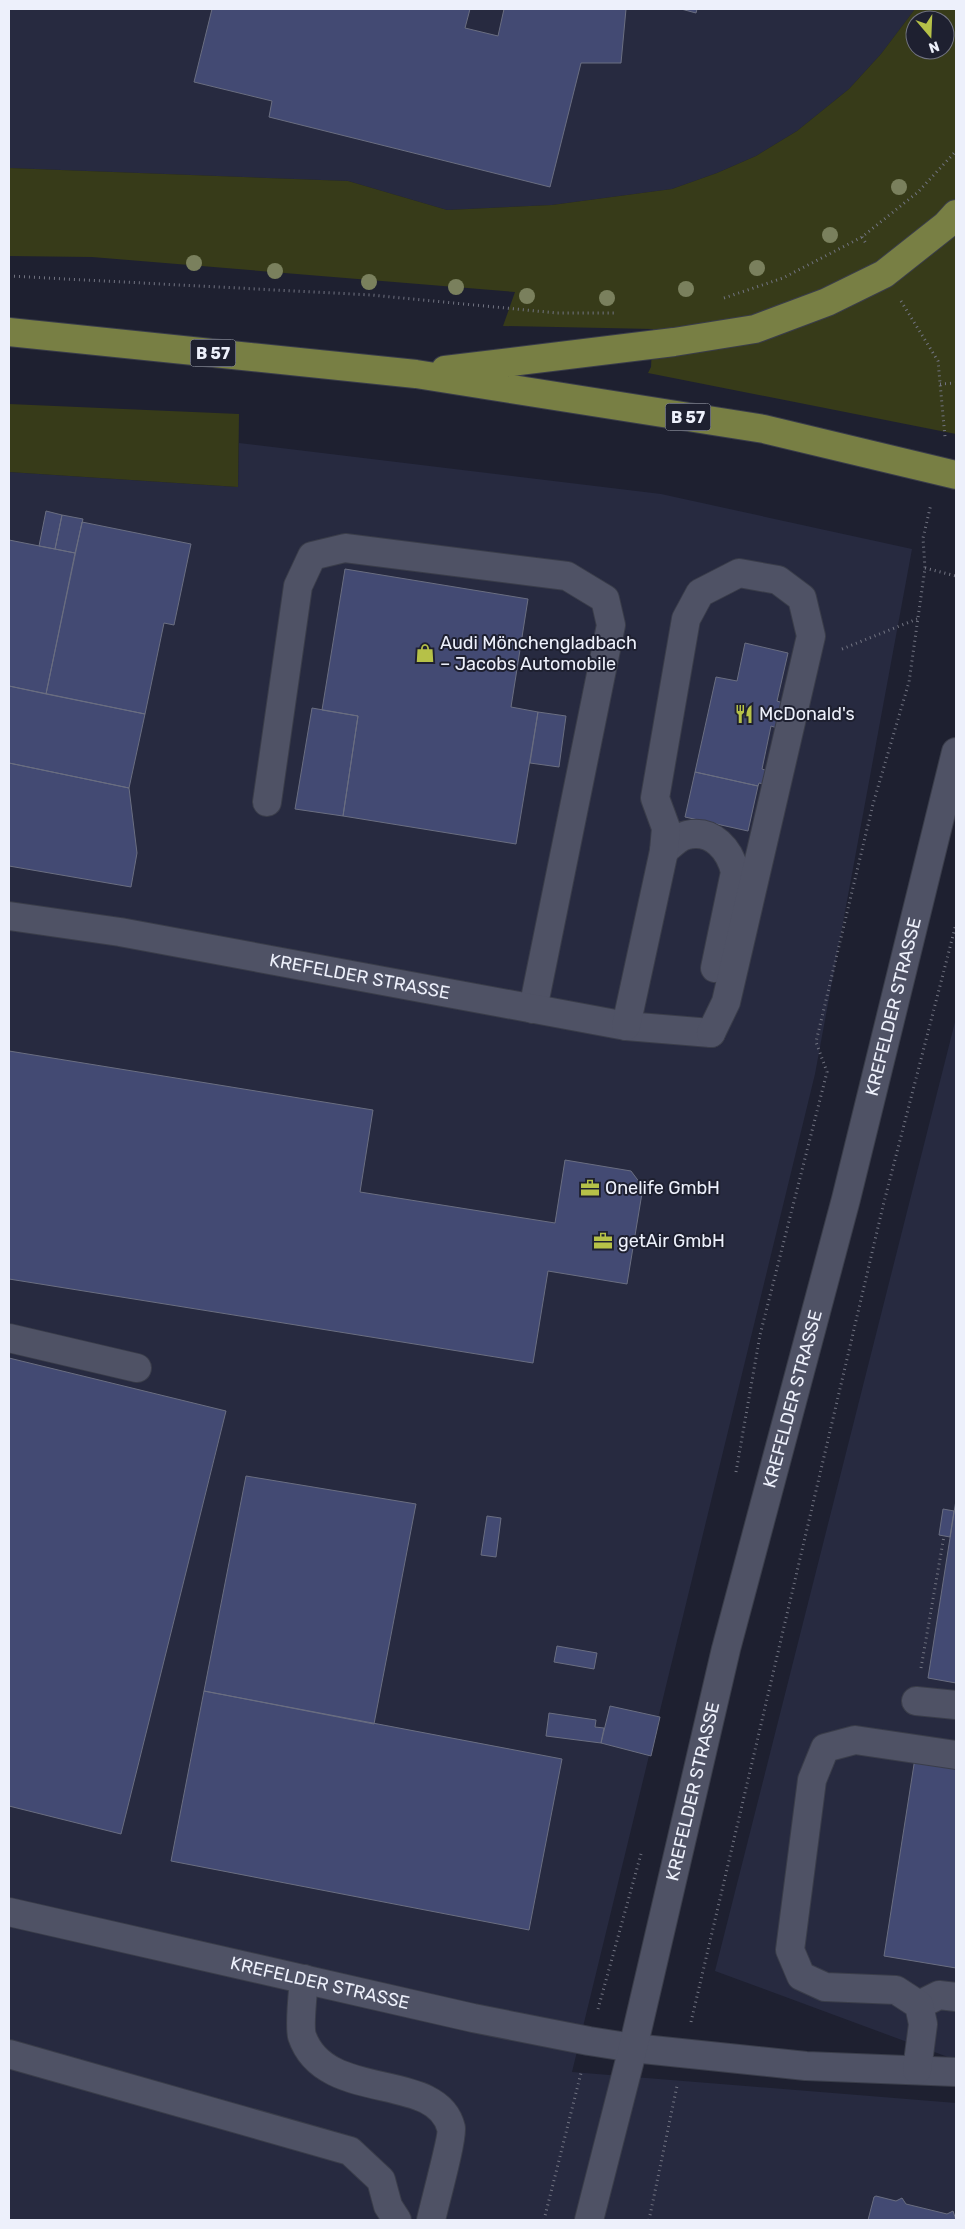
<svg xmlns="http://www.w3.org/2000/svg" width="965" height="2229" font-family="Rubik,sans-serif">
<style>
.built{fill:#272a40}
.grass{fill:#373b19;fill-rule:evenodd}
.building{fill:#434a73;stroke:#6a6e81}
.lines{fill:none;stroke-linecap:round;stroke-linejoin:round}
.minor-casing{stroke:#3a3d4a;stroke-width:30}
.major-casing{stroke:#3a3d4a;stroke-width:30}
.path{stroke:#727482;stroke-width:3;stroke-dasharray:1 4;stroke-linecap:butt}
.minor{stroke:#4f5265;stroke-width:28}
.major{stroke:#787f44;stroke-width:28}
.tree{fill:#7a805d}
.labels{text-anchor:middle;dominant-baseline:central;stroke-width:4;stroke-linejoin:round;paint-order:stroke}
.shield{fill:#1e2030;stroke:#afb2be;stroke-width:1}
.shield-label{font-size:16px;font-weight:bold;fill:#edf0fb}
.poi-label{font-size:18px;fill:#edf0fb;stroke:#1e2030;text-anchor:start}
.street-label{font-size:18px;fill:#edf0fb;stroke:#1e2030}
</style>
<rect width="100%" height="100%" fill="#1e2030"/>
<!-- built -->
<path class="built" d="M 9,9 L 915,9 L 881,54 L 849,89 L 797,131 L 756,156 L 717,173 L 672,189 L 552,205 L 447,210 L 348,181 L 9,168 Z
M 239,443 L 661,494 L 912,549 L 815,1074 L 572,2072 L 956,2103 L 956,2220 L 9,2220 L 9,472 L 238,487 Z
M 956,1018 L 956,2060 L 715,1971 Z"/>
<!-- grass -->
<path class="grass" d="M 915,9 L 956,9 L 956,434 L 648,373 L 651,367 L 653,329 L 503,326 L 515,292 L 92,257 L 9,256 L 9,168 L 348,181 L 447,210 L 552,205 L 672,189 L 717,173 L 756,156 L 797,131 L 849,89 L 881,54 ZM 915,20 L 945,20 L 945,50 L 915,50 Z
M 9,404 L 239,414 L 238,487 L 9,472 Z"/>
<!-- building -->
<path class="building" d="M 212,9 L 470,9 L 465,28 L 498,36 L 504,9 L 626,9 L 621,63 L 581,63 L 550,187 L 269,117 L 272,101 L 194,82 Z
M 681,9 L 697,9 L 696,13 Z
M 46,511 L 62,515 L 55,549 L 39,546 Z
M 62,515 L 83,519 L 75,553 L 55,549 Z
M 82,522 L 191,544 L 174,625 L 164,623 L 145,714 L 46,694 Z
M 9,540 L 75,553 L 46,694 L 9,686 Z
M 345,569 L 528,599 L 511,707 L 538,712 L 516,844 L 343,816 L 358,716 L 322,710 Z
M 745,643 L 788,653 L 777,701 L 783,703 L 777,728 L 771,726 L 762,769 L 768,771 L 764,784 L 759,783 L 758,786 L 695,772 L 716,677 L 737,681 Z
M 9,686 L 145,714 L 129,788 L 9,763 Z
M 312,708 L 358,716 L 343,816 L 295,809 Z
M 538,712 L 566,716 L 559,767 L 530,763 Z
M 9,763 L 129,788 L 137,853 L 131,887 L 9,866 Z
M 695,772 L 758,786 L 748,831 L 685,817 Z
M 9,1051 L 373,1110 L 360,1192 L 555,1223 L 565,1160 L 631,1171 L 643,1187 L 627,1284 L 548,1271 L 533,1363 L 9,1279 Z
M 9,1358 L 226,1411 L 121,1834 L 9,1806 Z
M 246,1476 L 416,1504 L 374,1724 L 204,1691 Z
M 956,1500 L 956,1683 L 928,1678 Z
M 943,1509 L 954,1511 L 950,1537 L 939,1535 Z
M 487,1516 L 501,1518 L 496,1557 L 481,1555 Z
M 557,1646 L 597,1653 L 594,1669 L 554,1662 Z
M 204,1691 L 562,1759 L 529,1930 L 171,1861 Z
M 610,1706 L 660,1717 L 651,1756 L 601,1743 Z
M 549,1713 L 596,1720 L 595,1727 L 604,1728 L 601,1743 L 546,1736 Z
M 915,1758 L 956,1765 L 956,1968 L 884,1956 Z
M 876,2196 L 896,2201 L 902,2198 L 906,2204 L 947,2214 L 953,2211 L 956,2220 L 868,2220 L 874,2197 Z"/>
<g class="lines">
<!-- minor casing -->
<g class="minor-casing">
<g id="minor">
<path d="M 267,802 L 298,586 L 312,556 L 345,548 L 567,576 L 605,599 L 611,625 L 533,1009"/>
<path d="M 664,851 C 671,845 678,837 687,835 C 713,829 730,850 735,872 L 715,968"/>
<path id="s1" d="M 9,916 L 120,932 L 626,1026 L 711,1033"/>
<path d="M 626,1026 L 664,851 L 666,828 L 655,798 L 686,619 L 700,593 L 739,573 L 778,580 L 802,598 L 811,636 L 726,1002 L 711,1033"/>
<path d="M 9,1338 L 137,1368"/>
<path d="M 916,1701 L 956,1705"/>
<path id="s2" d="M 9,1912 L 473,2018 L 589,2041 L 633,2048 L 806,2066 L 956,2072"/>
<path d="M 304,1979 C 303,1991 299,2026 302,2036 C 325,2104 437,2070 451,2128 C 453,2137 434,2206 431,2220"/>
<path d="M 919,2005 L 939,1995 L 956,1997"/>
<path d="M 9,2054 L 350,2151 L 381,2180 L 388,2206 L 397,2220"/>
<path d="M 917,2070 L 923,2024 L 919,2005 L 896,1990 L 825,1987 L 801,1976 L 790,1950 L 812,1780 L 825,1748 L 855,1740 L 956,1755"/>
<path id="s3" d="M 589,2220 L 633,2048 L 726,1649 L 846,1199 L 956,752"/>
</g>
</g>
<!-- major casing -->
<g class="major-casing">
<path id="major" d="M 9,332 L 416,374 L 764,429 L 956,475
M 445,370 L 674,342 L 755,329 L 827,302 L 884,274 L 946,225 L 956,214"/>
</g>
<!-- path -->
<path class="path" d="M 862,237 L 867,245
M 9,276 L 371,295 L 557,313 L 617,313
M 724,298 L 783,278 L 862,237 L 918,192 L 956,151
M 901,301 L 938,361 L 945,437
M 940,384 L 956,383
M 925,568 L 956,576
M 842,649 L 917,619
M 736,1472 L 760,1335 L 827,1072 L 816,1042 L 873,804 L 909,682 L 925,568 L 923,538 L 931,504
M 921,1668 L 944,1536
M 598,2009 L 641,1854
M 691,2022 L 883,1206 L 956,924
M 544,2220 L 581,2073
M 649,2220 L 677,2086"/>
<!-- minor -->
<use href="#minor" class="minor"/>
<!-- major -->
<use href="#major" class="major"/>
</g>
<!-- trees -->
<g class="tree">
<circle cx="899" cy="187" r="8"/>
<circle cx="830" cy="235" r="8"/>
<circle cx="194" cy="263" r="8"/>
<circle cx="757" cy="268" r="8"/>
<circle cx="275" cy="271" r="8"/>
<circle cx="369" cy="282" r="8"/>
<circle cx="456" cy="287" r="8"/>
<circle cx="686" cy="289" r="8"/>
<circle cx="527" cy="296" r="8"/>
<circle cx="607" cy="298" r="8"/>
</g>
<!-- icons -->
<defs>
<g id="shop-bare" transform="scale(1.5)"><path d="M-5-2.5h2.3a2.7 3.5 0 0 1 5.4 0H5L5.5 6h-11ZM-1.5-2.5h3a1.5 2.3 0 0 0-3 0Z" fill="#b6c148" stroke="#1e2030" stroke-width="2.5" paint-order="stroke"/></g>
<g id="restaurant-bare" transform="scale(1.5)"><path d="M-5-6h1v4h1v-4h1v4h1v-4h1v5L-1.5 .5V6h-2V.5L-5-1ZM5-6V6H3V1.5H1.5Q1.5-4 5-6Z" fill="#b6c148" stroke="#1e2030" stroke-width="2.5" paint-order="stroke"/></g>
<g id="office-bare" transform="scale(1.5)"><path d="M-6-3h4V-5.5h4V-3h4V5H-6ZM-1-4.5V-3h2v-1.5ZM-6 0V1H6V0Z" fill="#b6c148" stroke="#1e2030" stroke-width="2.5" paint-order="stroke"/></g>
</defs>
<g fill-rule="evenodd">
<use href="#shop-bare" x="425" y="653"/>
<use href="#restaurant-bare" x="744" y="714"/>
<use href="#office-bare" x="590" y="1188"/>
<use href="#office-bare" x="603" y="1241"/>
</g>
<g class="labels">
<!-- shield labels -->
<g class="shield">
<rect x="190.5" y="339.5" width="45" height="27" rx="4"/>
<rect x="665.5" y="403.5" width="45" height="27" rx="4"/>
</g>
<g class="shield-label">
<text x="213" y="353">B 57</text>
<text x="688" y="417">B 57</text>
</g>
<!-- poi labels -->
<g class="poi-label">
<text x="440" y="643">Audi Mönchengladbach<tspan x="440" dy="21">– Jacobs Automobile</tspan></text>
<text x="759" y="714">McDonald's</text>
<text x="605" y="1188">Onelife GmbH</text>
<text x="618" y="1241">getAir GmbH</text>
</g>
<!-- street labels -->
<g class="street-label">
<text stroke="none"><textPath href="#s1" startOffset="356">KREFELDER STRASSE</textPath></text>
<text stroke="none"><textPath href="#s3" startOffset="1251">KREFELDER STRASSE</textPath></text>
<text stroke="none"><textPath href="#s3" startOffset="846">KREFELDER STRASSE</textPath></text>
<text stroke="none"><textPath href="#s3" startOffset="441">KREFELDER STRASSE</textPath></text>
<text stroke="none"><textPath href="#s2" startOffset="319">KREFELDER STRASSE</textPath></text>
</g>
</g>
<!-- border -->
<rect width="965" height="2229" fill="none" stroke="#edf0fb" stroke-width="20"/>
<!-- north arrow -->
<g transform="translate(930 35) rotate(161)"><circle r="24" fill="#1e2030" stroke="#717381"/>
<path d="M0-4L9 19L0 12L-9 19Z" fill="#b6c148"/>
<text y="-8" font-size="14" font-weight="bold" text-anchor="middle" fill="#edf0fb">N</text>
</g>
</svg>
